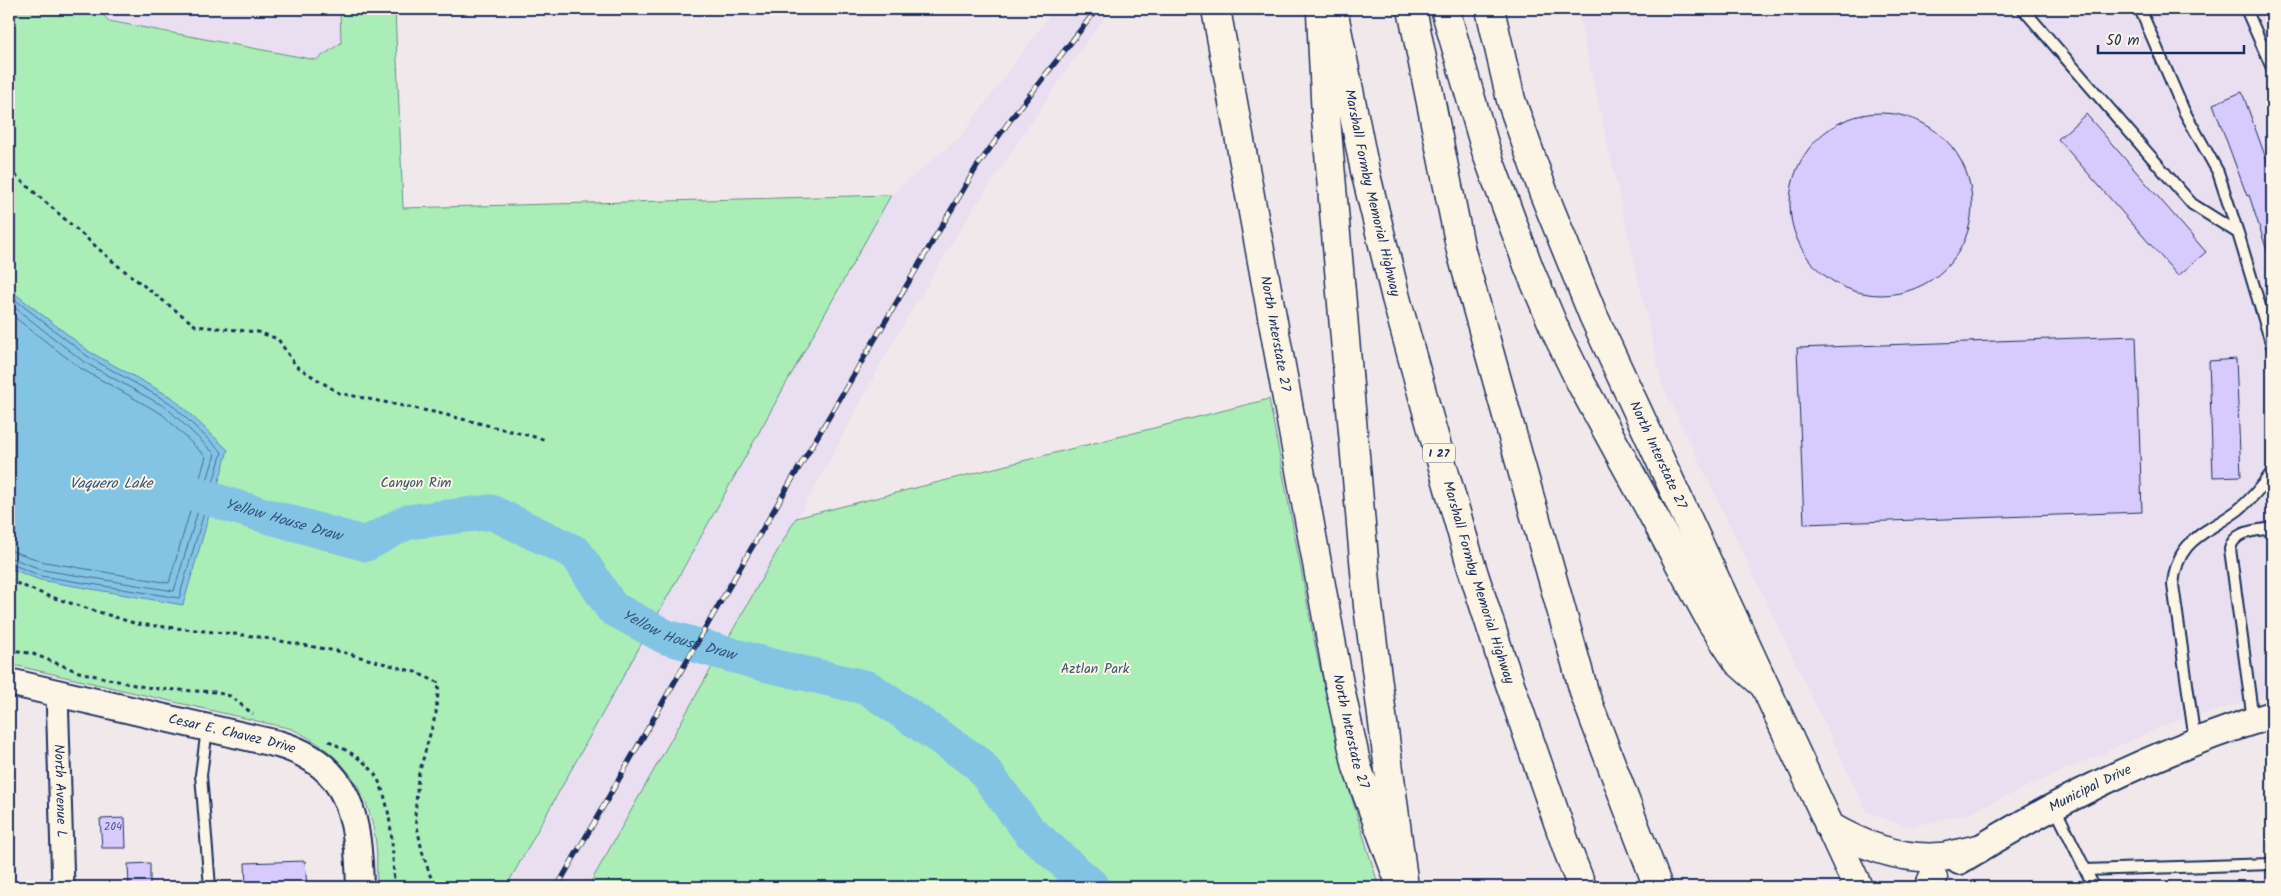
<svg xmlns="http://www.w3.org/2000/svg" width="2281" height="896" font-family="Kalam,sans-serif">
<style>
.built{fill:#e9dff1}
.green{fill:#abedb6;stroke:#638e8a}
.water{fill:#83c4e4;stroke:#5988ae}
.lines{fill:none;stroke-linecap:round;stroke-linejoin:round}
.shore{stroke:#456b94;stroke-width:1}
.river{stroke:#83c4e4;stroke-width:35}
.building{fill:#d7cafc;stroke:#1b2f5e}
.service-casing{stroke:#1b2f5e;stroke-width:14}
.minor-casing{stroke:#1b2f5e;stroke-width:25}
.tertiary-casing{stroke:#1b2f5e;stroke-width:30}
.secondary-casing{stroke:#1b2f5e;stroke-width:31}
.motorway-casing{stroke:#1b2f5e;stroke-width:31}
.path{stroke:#1b2f5e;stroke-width:3;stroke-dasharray:4 4;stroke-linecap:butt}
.service{stroke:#fcf5e5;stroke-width:10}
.minor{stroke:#fcf5e5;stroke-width:21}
.tertiary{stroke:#fcf5e5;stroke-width:26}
.secondary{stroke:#fcf5e5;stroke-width:28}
.motorway{stroke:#fcf5e5;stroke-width:28}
.rail-casing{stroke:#1b2f5e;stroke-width:5.5}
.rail{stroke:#fcf5e5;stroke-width:4;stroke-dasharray:11;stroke-linecap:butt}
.labels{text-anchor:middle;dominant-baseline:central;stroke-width:4;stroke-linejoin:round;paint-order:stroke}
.number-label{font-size:11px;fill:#4a5686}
.shield{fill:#fcf5e5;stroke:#5e6a86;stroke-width:1}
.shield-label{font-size:12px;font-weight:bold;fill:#1b2f5e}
.street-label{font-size:14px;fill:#1b2f5e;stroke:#fcf5e5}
.park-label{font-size:14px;fill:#385570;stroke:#fcf5e5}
.water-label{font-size:15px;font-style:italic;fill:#355480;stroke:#fcf5e5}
</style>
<rect width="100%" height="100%" fill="#f1e8ec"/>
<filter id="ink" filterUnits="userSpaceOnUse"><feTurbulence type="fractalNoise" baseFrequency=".02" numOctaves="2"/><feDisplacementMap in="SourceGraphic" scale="10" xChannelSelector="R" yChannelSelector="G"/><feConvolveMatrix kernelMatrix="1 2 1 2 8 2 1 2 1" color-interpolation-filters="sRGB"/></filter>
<g filter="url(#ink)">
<!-- built -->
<path class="built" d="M 97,9 L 340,9 L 341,43 L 316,60 L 109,21 Z
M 1054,9 L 1112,9 L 1080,50 L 972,211 L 922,293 L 886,354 L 827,466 L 588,887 L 506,887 L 891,195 L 961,136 Z
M 1577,9 L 2272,9 L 2272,695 L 2170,723 L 1969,813 L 1909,827 L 1867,812 L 1662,384 Z"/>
<!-- green -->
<path class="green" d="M 9,9 L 97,9 L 109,21 L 316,60 L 341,43 L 340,9 L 395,9 L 403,208 L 891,195 L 506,887 L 377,887 C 376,871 378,853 375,837 C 367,785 339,751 292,729 L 9,664 Z
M 1269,399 L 1317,655 L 1350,792 L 1379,887 L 588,887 L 796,518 Z"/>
<!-- water -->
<path class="water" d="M 9,289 L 90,352 L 173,398 L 228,450 L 183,605 L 40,580 L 9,568 Z"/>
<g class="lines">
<!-- shore -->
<path class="shore" d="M 9,295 L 87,356 L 170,403 L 222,452 L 179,598 L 41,576 L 9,563
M 9,303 L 84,362 L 167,408 L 215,454 L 174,591 L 43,570 L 9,557
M 9,313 L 80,368 L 162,414 L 206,457 L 169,583 L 45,562 L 9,550"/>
<!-- river -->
<path class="river" id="s1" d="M 167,484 L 232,506 L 366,544 L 407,522 L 491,512 L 576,553 L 612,608 L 666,637 L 768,665 L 868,688 L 979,764 L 1030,832 L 1093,887"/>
</g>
<!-- building -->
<path class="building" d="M 2242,92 L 2272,175 L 2272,257 L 2269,257 L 2249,195 L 2247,196 L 2213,104 Z
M1790 204a91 91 0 1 1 182 0a91 91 0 1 1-182 0Z
M 2086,114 L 2206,252 L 2178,276 L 2058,139 Z
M 2136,336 L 2142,512 L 1804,524 L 1797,348 Z
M 2236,359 L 2241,476 L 2213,477 L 2209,361 Z
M 125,818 L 126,848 L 102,848 L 100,819 Z
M 305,861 L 307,887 L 246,887 L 245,863 Z
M 150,863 L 150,887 L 129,887 L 128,864 Z"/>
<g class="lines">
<!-- service casing -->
<g class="service-casing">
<path id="service" d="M 2023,9 L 2192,204 L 2238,233 L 2272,346
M 2140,9 L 2184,111 L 2218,172 L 2238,233
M 2246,9 L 2272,68
M 2253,720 L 2230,549 C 2234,530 2256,531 2272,528
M 207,729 L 201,775 L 210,887
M 2195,741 L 2173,585 C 2177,538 2206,534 2238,510 C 2252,499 2262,486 2272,472
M 2054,806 L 2094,887
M 2085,870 L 2272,864"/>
</g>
<!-- minor casing -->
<g class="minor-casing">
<g id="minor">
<path id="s2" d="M 57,693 L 63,887"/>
</g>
</g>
<!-- tertiary casing -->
<g class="tertiary-casing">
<g id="tertiary">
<path id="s3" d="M 9,682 L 278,744 C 352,765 358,820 360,887"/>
<path id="s4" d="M 1959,861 C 2058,800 2161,749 2272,715"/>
</g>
</g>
<!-- secondary casing -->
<g class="secondary-casing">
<g id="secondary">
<path id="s5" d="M 1216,9 L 1339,684 L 1357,767 L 1397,875"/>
<path id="s6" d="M 1490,9 L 1511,100 L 1544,194 L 1593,315 L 1858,887"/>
<path d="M 1829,826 C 1863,846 1900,860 1940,857 C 1953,856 1966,851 1978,849"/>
<path d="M 1929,887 L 1933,878"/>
</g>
</g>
<!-- motorway casing -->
<g class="motorway-casing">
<g id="motorway">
<path id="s7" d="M 1333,9 L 1365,171 L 1396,298 L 1430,422 L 1471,565 L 1501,658 L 1568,851 L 1582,887"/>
<path d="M 1412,9 L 1461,251 L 1585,695 L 1658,887"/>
<path d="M 1445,9 L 1487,154 L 1529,268 L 1557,334 L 1582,385 L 1712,623 L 1738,662 L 1764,685"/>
<path d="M 1321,13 L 1326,118 L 1368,606 L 1404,887"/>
</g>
</g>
<!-- path -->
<path class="path" d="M 9,170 L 117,265 L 196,326 L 258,332 L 278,339 L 296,366 L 339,393 L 438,413 L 547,440
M 9,580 L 48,596 L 137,624 L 253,636 L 342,652 L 415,672 L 439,683 L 436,713 L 418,777 L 415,816 L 422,851 L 434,887
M 9,649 L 33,654 L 79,672 L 139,686 L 160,689 L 215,692 L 230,696 L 253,714
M 329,741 C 342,748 358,756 369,767 C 393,791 393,855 394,887
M 995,887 L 996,885 L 1062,885 L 1066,887"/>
<!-- service -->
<use href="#service" class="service"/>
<!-- minor -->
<use href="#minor" class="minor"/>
<!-- tertiary -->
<use href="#tertiary" class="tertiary"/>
<!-- secondary -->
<use href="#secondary" class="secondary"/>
<!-- motorway -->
<use href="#motorway" class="motorway"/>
<!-- rail casing -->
<g class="rail-casing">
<path id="rail" d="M 557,887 L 748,554 L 976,168 L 1011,119 L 1097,9"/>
</g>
<!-- rail -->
<use href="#rail" class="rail"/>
</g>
</g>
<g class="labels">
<!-- number labels -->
<g class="number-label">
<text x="113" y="827">204</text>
</g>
<!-- shield labels -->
<rect class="shield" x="1423" y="443.5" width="32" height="19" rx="4"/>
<g class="shield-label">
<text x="1439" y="453">I 27</text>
</g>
<!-- street labels -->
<g class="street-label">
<text stroke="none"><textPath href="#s7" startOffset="188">Marshall Formby Memorial Highway</textPath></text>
<text stroke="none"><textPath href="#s5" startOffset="330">North Interstate 27</textPath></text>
<text stroke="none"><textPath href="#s6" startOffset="478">North Interstate 27</textPath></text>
<text stroke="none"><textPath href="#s7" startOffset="592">Marshall Formby Memorial Highway</textPath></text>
<text stroke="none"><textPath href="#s5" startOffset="735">North Interstate 27</textPath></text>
<text stroke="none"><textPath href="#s3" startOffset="229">Cesar E. Chavez Drive</textPath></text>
<text stroke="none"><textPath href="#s4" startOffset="150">Municipal Drive</textPath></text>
<text stroke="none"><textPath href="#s2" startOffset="98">North Avenue L</textPath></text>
</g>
<!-- park labels -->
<g class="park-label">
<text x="416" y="483">Canyon Rim</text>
<text x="1095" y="669">Aztlan Park</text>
</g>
<!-- water labels -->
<g class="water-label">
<text x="111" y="484">Vaquero Lake</text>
<text stroke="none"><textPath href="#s1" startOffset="122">Yellow House Draw</textPath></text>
<text stroke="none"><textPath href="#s1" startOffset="572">Yellow House Draw</textPath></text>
</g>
</g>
<!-- margin -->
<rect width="2281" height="896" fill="none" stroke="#fcf5e5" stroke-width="30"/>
<rect x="15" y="15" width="2251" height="866" fill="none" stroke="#1b2f5e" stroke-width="2" filter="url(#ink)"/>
<!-- scale -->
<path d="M2098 45v8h146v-8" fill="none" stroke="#1b2f5e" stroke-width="2.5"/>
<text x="2106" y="45" font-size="15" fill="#1b2f5e" stroke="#fcf5e5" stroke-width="4" paint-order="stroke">50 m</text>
</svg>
